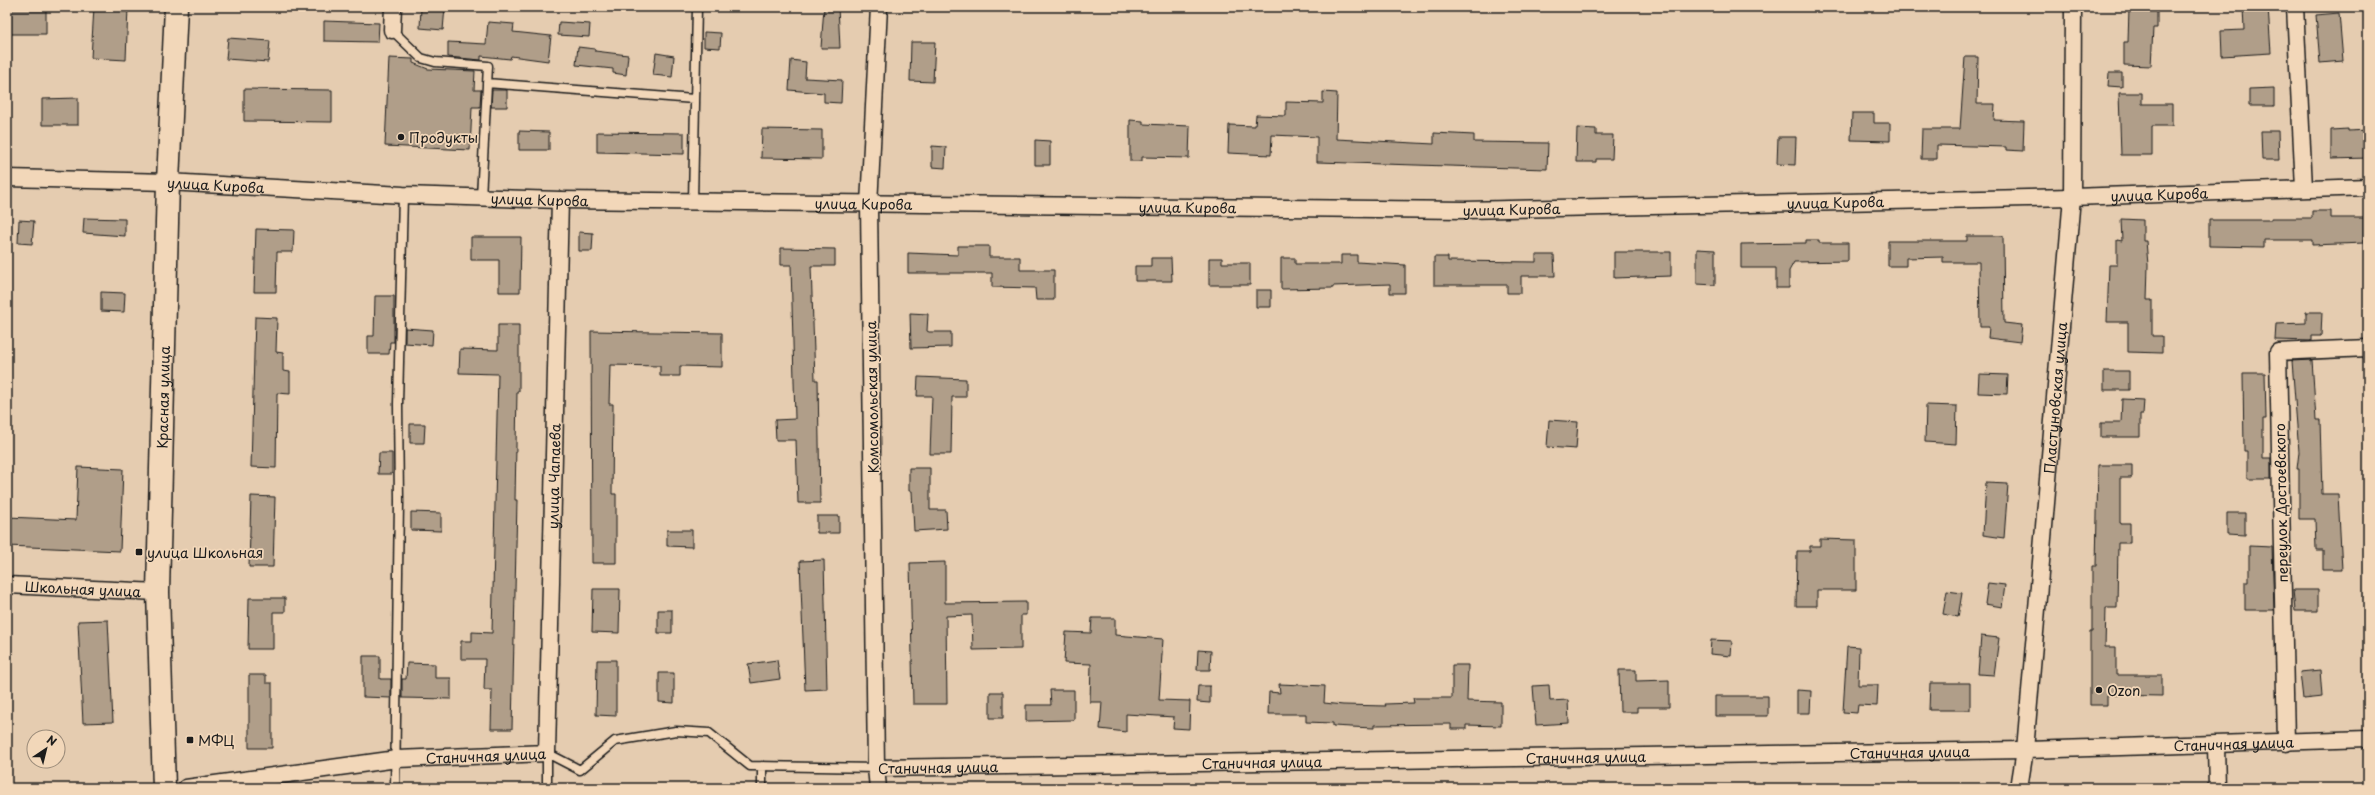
<svg xmlns="http://www.w3.org/2000/svg" width="2375" height="795" font-family="'Playpen Sans',sans-serif">
<style>
.building{fill:#b09e89;stroke:#1c1c1c}
.lines{fill:none;stroke-linecap:round;stroke-linejoin:round}
.lane-casing{stroke:#1c1c1c;stroke-width:11}
.street-casing{stroke:#1c1c1c;stroke-width:19}
.primary-casing{stroke:#1c1c1c;stroke-width:25}
.lane{stroke:#f2d7b9;stroke-width:8}
.street{stroke:#f2d7b9;stroke-width:16}
.primary{stroke:#f2d7b9;stroke-width:22}
.poi-dot{fill:#1c1c1c;stroke:#f2d7b9;stroke-width:1.5}
.labels{text-anchor:middle;dominant-baseline:central;stroke-width:3.5;stroke-linejoin:round;paint-order:stroke}
.poi-label{font-size:14px;fill:#1c1c1c;stroke:#f2d7b9;text-anchor:start}
.street-label{font-size:14px;fill:#1c1c1c;stroke:#f2d7b9}
</style>
<rect width="100%" height="100%" fill="#e5ccb0"/>
<filter id="ink" filterUnits="userSpaceOnUse"><feTurbulence type="fractalNoise" baseFrequency=".025" numOctaves="2"/><feDisplacementMap in="SourceGraphic" scale="8" xChannelSelector="R" yChannelSelector="G"/><feConvolveMatrix kernelMatrix="1 2 1 2 8 2 1 2 1" color-interpolation-filters="sRGB"/></filter>
<g filter="url(#ink)">
<!-- building -->
<path class="building" d="M 7,7 L 46,7 L 46,34 L 7,34 Z
M 94,7 L 128,7 L 126,60 L 91,58 Z
M 421,7 L 445,7 L 443,30 L 420,28 Z
M 824,7 L 838,7 L 840,48 L 821,48 Z
M 2243,7 L 2268,7 L 2271,53 L 2222,56 L 2221,31 L 2244,30 Z
M 2129,9 L 2157,10 L 2157,28 L 2153,28 L 2151,66 L 2124,65 L 2124,42 L 2128,42 Z
M 2339,13 L 2343,61 L 2320,63 L 2316,15 Z
M 324,21 L 379,23 L 378,42 L 324,41 Z
M 488,22 L 514,24 L 513,32 L 551,36 L 548,61 L 511,56 L 510,59 L 481,56 L 481,60 L 448,57 L 448,42 L 486,44 Z
M 559,22 L 590,24 L 589,37 L 558,35 Z
M 704,32 L 721,33 L 720,48 L 704,47 Z
M 228,38 L 270,41 L 268,62 L 226,59 Z
M 911,42 L 935,42 L 933,82 L 910,81 Z
M 578,47 L 595,49 L 595,51 L 628,55 L 626,75 L 613,73 L 613,69 L 576,65 Z
M 656,53 L 674,56 L 672,77 L 653,75 Z
M 1965,57 L 1978,57 L 1977,104 L 1995,104 L 1994,120 L 2024,121 L 2023,151 L 2006,150 L 2006,147 L 1937,145 L 1937,159 L 1921,159 L 1922,129 L 1960,129 Z
M 389,58 L 413,59 L 413,63 L 428,69 L 475,71 L 474,90 L 481,90 L 480,107 L 472,107 L 470,150 L 385,146 Z
M 791,60 L 806,62 L 805,78 L 842,80 L 841,103 L 824,102 L 824,93 L 789,90 Z
M 2109,73 L 2122,73 L 2122,87 L 2108,86 Z
M 2274,88 L 2274,106 L 2249,106 L 2249,89 Z
M 244,89 L 332,90 L 332,122 L 244,121 Z
M 492,90 L 507,90 L 507,107 L 491,107 Z
M 1323,92 L 1337,93 L 1336,139 L 1434,144 L 1434,133 L 1474,135 L 1474,142 L 1548,143 L 1547,169 L 1317,162 L 1317,137 L 1272,135 L 1271,155 L 1228,153 L 1229,125 L 1255,126 L 1256,115 L 1286,116 L 1286,102 L 1323,103 Z
M 2119,93 L 2142,93 L 2142,104 L 2172,104 L 2172,126 L 2152,126 L 2152,155 L 2121,155 Z
M 78,98 L 78,125 L 42,125 L 42,99 Z
M 1852,113 L 1874,113 L 1874,123 L 1890,123 L 1890,141 L 1851,140 Z
M 1130,120 L 1143,121 L 1143,124 L 1190,126 L 1189,158 L 1142,157 L 1142,161 L 1130,161 Z
M 1577,128 L 1596,129 L 1596,135 L 1613,135 L 1612,159 L 1596,159 L 1596,162 L 1576,162 Z
M 762,129 L 822,130 L 822,159 L 761,158 Z
M 2348,129 L 2348,131 L 2368,130 L 2368,158 L 2331,159 L 2331,130 Z
M 519,131 L 549,132 L 549,150 L 519,150 Z
M 2261,131 L 2278,131 L 2279,160 L 2262,160 Z
M 597,132 L 684,133 L 684,154 L 597,152 Z
M 1778,137 L 1796,137 L 1795,165 L 1777,164 Z
M 1035,140 L 1050,141 L 1050,165 L 1035,165 Z
M 932,146 L 946,147 L 945,168 L 932,167 Z
M 2312,211 L 2331,211 L 2331,218 L 2364,218 L 2364,243 L 2312,245 L 2312,240 L 2264,240 L 2264,247 L 2209,246 L 2209,220 L 2271,220 L 2271,218 L 2312,218 Z
M 84,218 L 125,219 L 125,236 L 83,233 Z
M 2121,219 L 2143,220 L 2143,241 L 2146,241 L 2148,265 L 2147,300 L 2152,300 L 2152,336 L 2162,336 L 2162,353 L 2128,352 L 2128,322 L 2107,322 L 2109,265 L 2117,265 L 2117,240 L 2122,241 Z
M 19,220 L 34,221 L 32,244 L 18,243 Z
M 256,229 L 294,230 L 293,252 L 277,252 L 276,292 L 254,292 Z
M 579,232 L 593,233 L 592,251 L 579,251 Z
M 1967,236 L 2003,236 L 2004,323 L 2022,325 L 2020,342 L 1988,338 L 1989,327 L 1980,327 L 1979,262 L 1943,262 L 1943,257 L 1906,258 L 1906,266 L 1888,266 L 1888,241 L 1967,241 Z
M 471,237 L 521,237 L 520,292 L 499,292 L 499,260 L 471,260 Z
M 1806,240 L 1819,240 L 1819,243 L 1848,243 L 1848,261 L 1794,262 L 1789,271 L 1789,288 L 1776,288 L 1776,268 L 1741,268 L 1741,244 L 1806,243 Z
M 958,246 L 989,246 L 989,257 L 1020,257 L 1020,270 L 1054,270 L 1054,300 L 1036,300 L 1035,288 L 992,287 L 992,273 L 908,273 L 908,253 L 958,255 Z
M 781,248 L 835,249 L 835,266 L 811,266 L 815,380 L 818,380 L 820,503 L 798,503 L 796,440 L 776,440 L 775,420 L 795,419 L 791,265 L 781,265 Z
M 1697,249 L 1715,250 L 1715,285 L 1697,284 Z
M 1614,252 L 1671,252 L 1671,276 L 1614,278 Z
M 1341,255 L 1357,255 L 1357,262 L 1405,265 L 1405,293 L 1390,293 L 1390,284 L 1333,286 L 1333,288 L 1281,289 L 1281,258 L 1295,258 L 1295,264 L 1341,264 Z
M 1536,255 L 1554,255 L 1555,276 L 1521,276 L 1521,293 L 1507,293 L 1507,285 L 1434,285 L 1434,257 L 1448,257 L 1448,261 L 1536,262 Z
M 1151,258 L 1171,258 L 1172,281 L 1135,281 L 1135,266 L 1151,266 Z
M 1209,258 L 1222,258 L 1222,263 L 1250,263 L 1250,285 L 1209,285 Z
M 1256,290 L 1271,290 L 1271,307 L 1256,307 Z
M 101,292 L 125,293 L 124,312 L 101,311 Z
M 375,296 L 394,296 L 394,342 L 390,342 L 389,354 L 368,354 L 368,336 L 374,336 Z
M 2306,312 L 2322,312 L 2321,336 L 2311,336 L 2311,341 L 2275,340 L 2276,324 L 2306,323 Z
M 910,313 L 928,314 L 927,331 L 929,332 L 951,332 L 951,347 L 911,348 Z
M 255,317 L 277,318 L 276,352 L 283,353 L 283,371 L 290,372 L 290,394 L 277,393 L 276,468 L 251,467 Z
M 498,325 L 519,325 L 519,391 L 517,391 L 515,500 L 517,500 L 512,729 L 491,729 L 492,690 L 484,690 L 485,659 L 461,659 L 461,641 L 472,641 L 472,632 L 492,633 L 498,374 L 459,373 L 460,349 L 498,350 Z
M 405,328 L 433,330 L 432,345 L 405,343 Z
M 591,331 L 722,333 L 722,367 L 680,366 L 680,376 L 660,376 L 660,366 L 610,365 L 609,404 L 613,404 L 612,494 L 616,494 L 616,563 L 592,563 Z
M 2312,360 L 2316,420 L 2320,420 L 2322,494 L 2338,494 L 2342,570 L 2323,570 L 2323,550 L 2316,550 L 2315,519 L 2299,519 L 2299,469 L 2297,469 L 2299,452 L 2292,361 Z
M 2104,371 L 2129,371 L 2129,390 L 2104,390 Z
M 2243,373 L 2265,373 L 2266,419 L 2263,419 L 2263,458 L 2271,458 L 2271,479 L 2247,479 L 2247,451 L 2244,451 Z
M 1979,374 L 2008,375 L 2007,394 L 1978,393 Z
M 918,377 L 966,379 L 966,397 L 952,397 L 951,454 L 930,454 L 932,396 L 917,396 Z
M 2122,399 L 2144,400 L 2143,414 L 2140,414 L 2140,437 L 2101,437 L 2101,423 L 2121,423 Z
M 1926,405 L 1957,406 L 1956,444 L 1925,442 Z
M 1549,420 L 1578,422 L 1576,449 L 1547,447 Z
M 410,424 L 425,424 L 424,443 L 410,443 Z
M 379,453 L 392,453 L 392,474 L 378,474 Z
M 2098,465 L 2132,465 L 2132,478 L 2120,478 L 2120,523 L 2130,523 L 2130,543 L 2118,543 L 2117,608 L 2106,608 L 2105,647 L 2116,647 L 2116,675 L 2162,675 L 2162,696 L 2107,695 L 2107,705 L 2090,705 L 2090,632 L 2092,632 L 2092,566 L 2096,566 Z
M 78,467 L 123,469 L 120,551 L 7,546 L 7,517 L 76,520 Z
M 909,468 L 930,468 L 930,510 L 946,510 L 947,529 L 914,531 L 912,491 L 909,491 Z
M 1986,483 L 2008,484 L 2004,538 L 1983,535 Z
M 251,496 L 275,497 L 273,567 L 249,567 Z
M 411,512 L 441,513 L 441,531 L 411,530 Z
M 2227,513 L 2245,513 L 2245,535 L 2227,534 Z
M 817,516 L 839,516 L 839,533 L 817,533 Z
M 667,530 L 692,530 L 692,547 L 667,546 Z
M 1820,539 L 1856,540 L 1856,590 L 1817,590 L 1817,606 L 1796,606 L 1797,551 L 1810,551 L 1810,546 L 1820,546 Z
M 2249,546 L 2272,547 L 2274,610 L 2245,610 L 2245,582 L 2249,582 Z
M 824,560 L 827,689 L 805,690 L 800,561 Z
M 945,562 L 945,603 L 1026,602 L 1026,615 L 1021,615 L 1021,649 L 973,650 L 972,615 L 946,616 L 947,704 L 913,704 L 910,563 Z
M 1988,583 L 2005,585 L 2002,607 L 1985,604 Z
M 593,589 L 620,589 L 619,633 L 592,632 Z
M 2293,590 L 2318,590 L 2318,611 L 2295,611 Z
M 1947,591 L 1962,593 L 1958,617 L 1943,614 Z
M 249,598 L 285,598 L 285,612 L 273,612 L 273,649 L 248,649 Z
M 658,610 L 672,610 L 672,633 L 658,633 Z
M 1092,618 L 1115,618 L 1115,635 L 1163,639 L 1159,700 L 1190,701 L 1189,729 L 1173,728 L 1174,717 L 1126,714 L 1126,732 L 1100,729 L 1102,702 L 1090,702 L 1091,664 L 1064,663 L 1066,632 L 1091,633 Z
M 108,620 L 113,722 L 83,723 L 78,621 Z
M 1981,636 L 1999,638 L 1994,675 L 1978,674 Z
M 1711,640 L 1732,641 L 1731,656 L 1710,654 Z
M 1847,646 L 1859,647 L 1858,685 L 1878,685 L 1877,706 L 1858,705 L 1857,713 L 1843,712 Z
M 1198,650 L 1211,651 L 1210,670 L 1197,670 Z
M 363,656 L 380,656 L 380,679 L 391,679 L 391,698 L 363,697 Z
M 597,660 L 616,660 L 616,716 L 596,715 Z
M 777,660 L 780,679 L 751,683 L 748,664 Z
M 407,663 L 435,664 L 435,678 L 451,678 L 451,699 L 402,698 L 402,679 L 406,679 Z
M 1452,665 L 1468,665 L 1467,701 L 1501,702 L 1501,726 L 1466,725 L 1466,729 L 1451,729 L 1451,724 L 1374,725 L 1374,728 L 1351,727 L 1333,726 L 1333,723 L 1306,722 L 1306,714 L 1268,714 L 1269,692 L 1280,693 L 1279,684 L 1325,686 L 1324,703 L 1343,705 L 1386,706 L 1385,704 L 1414,703 L 1413,698 L 1452,698 Z
M 1619,670 L 1636,670 L 1636,681 L 1669,680 L 1669,707 L 1637,707 L 1637,712 L 1620,712 Z
M 2320,670 L 2322,697 L 2303,699 L 2300,672 Z
M 659,673 L 674,673 L 674,703 L 659,702 Z
M 249,675 L 266,675 L 266,683 L 272,683 L 272,748 L 249,748 Z
M 1930,683 L 1970,683 L 1970,710 L 1929,710 Z
M 1549,685 L 1550,701 L 1568,700 L 1569,723 L 1536,725 L 1533,686 Z
M 1198,686 L 1210,686 L 1210,703 L 1197,702 Z
M 1050,690 L 1074,690 L 1074,720 L 1026,721 L 1026,705 L 1051,705 Z
M 1797,690 L 1811,691 L 1810,713 L 1797,713 Z
M 990,692 L 1003,692 L 1003,718 L 990,718 Z
M 1715,696 L 1768,696 L 1768,716 L 1715,716 Z"/>
<g class="lines">
<!-- lane casing -->
<g class="lane-casing">
<path id="lane" d="M 392,30 L 421,58 L 435,62 L 488,66 L 481,197
M 487,83 L 694,99
M 693,201 L 697,7
M 762,766 L 762,788
M 395,788 L 399,502 L 398,404 L 403,195
M 547,788 L 547,753 L 580,770 L 615,741 L 676,731 L 709,733 L 750,766 L 876,768"/>
</g>
<!-- street casing -->
<g class="street-casing">
<g id="street">
<path d="M 2295,7 L 2304,188"/>
<path d="M 392,30 L 393,7"/>
<path id="s1" d="M 7,178 L 168,182 L 403,195 L 560,200 L 1465,210 L 2072,197 L 2368,187"/>
<path id="s2" d="M 7,585 L 158,592"/>
<path d="M 2286,743 L 2278,352 L 2368,348"/>
<path d="M 2216,745 L 2217,788"/>
<path id="s3" d="M 876,768 L 2025,750 L 2368,739"/>
<path id="s4" d="M 186,788 L 397,759 L 547,753 L 560,200"/>
<path d="M 878,788 L 876,768 L 869,205 L 879,7"/>
<path id="s5" d="M 2019,788 L 2025,750 L 2072,197 L 2073,7"/>
</g>
</g>
<!-- primary casing -->
<g class="primary-casing">
<g id="primary">
<path id="s6" d="M 164,788 L 158,592 L 168,182 L 176,7"/>
</g>
</g>
<!-- lane -->
<use href="#lane" class="lane"/>
<!-- street -->
<use href="#street" class="street"/>
<!-- primary -->
<use href="#primary" class="primary"/>
</g>
</g>
<!-- markers -->
<g class="poi-dot">
<circle cx="401" cy="137" r="4"/>
<rect x="135" y="548" width="8" height="8" rx="2"/>
<circle cx="2099" cy="690" r="4"/>
<rect x="186" y="736" width="8" height="8" rx="2"/>
</g>
<g class="labels">
<!-- poi labels -->
<g class="poi-label">
<text x="409" y="137">Продукты</text>
<text x="147" y="552">улица Школьная</text>
<text x="2107" y="690">Ozon</text>
<text x="198" y="740">МФЦ</text>
</g>
<!-- street labels -->
<g class="street-label">
<text stroke="none"><textPath href="#s1" startOffset="209">улица Кирова</textPath></text>
<text stroke="none"><textPath href="#s1" startOffset="2153">улица Кирова</textPath></text>
<text stroke="none"><textPath href="#s1" startOffset="533">улица Кирова</textPath></text>
<text stroke="none"><textPath href="#s1" startOffset="1829">улица Кирова</textPath></text>
<text stroke="none"><textPath href="#s1" startOffset="857">улица Кирова</textPath></text>
<text stroke="none"><textPath href="#s1" startOffset="1181">улица Кирова</textPath></text>
<text stroke="none"><textPath href="#s1" startOffset="1505">улица Кирова</textPath></text>
<text stroke="none"><textPath href="#s6" startOffset="391">Красная улица</textPath></text>
<text transform="translate(872 397) rotate(-91)">Комсомольская улица</text>
<text stroke="none"><textPath href="#s5" startOffset="392">Пластуновская улица</textPath></text>
<text stroke="none"><textPath href="#s4" startOffset="640">улица Чапаева</textPath></text>
<text transform="translate(2281 503) rotate(-91)">переулок Достоевского</text>
<text stroke="none"><textPath href="#s2" startOffset="76">Школьная улица</textPath></text>
<text stroke="none"><textPath href="#s3" startOffset="1358">Станичная улица</textPath></text>
<text stroke="none"><textPath href="#s3" startOffset="1034">Станичная улица</textPath></text>
<text stroke="none"><textPath href="#s4" startOffset="302">Станичная улица</textPath></text>
<text stroke="none"><textPath href="#s3" startOffset="710">Станичная улица</textPath></text>
<text stroke="none"><textPath href="#s3" startOffset="386">Станичная улица</textPath></text>
<text stroke="none"><textPath href="#s3" startOffset="62">Станичная улица</textPath></text>
</g>
</g>
<!-- margin -->
<rect width="2375" height="795" fill="none" stroke="#f2d7b9" stroke-width="24"/>
<rect x="12" y="12" width="2351" height="771" fill="none" stroke="#1c1c1c" stroke-width="1.5" filter="url(#ink)"/>
<!-- north arrow -->
<g transform="translate(46 749) rotate(35)"><circle r="19" fill="#f2d7b9" stroke="#9c8c7a"/>
<path d="M0-3L7 15L0 10L-7 15Z" fill="#1c1c1c"/>
<text y="-6" font-size="11" font-weight="bold" text-anchor="middle" fill="#1c1c1c">N</text>
</g>
</svg>
